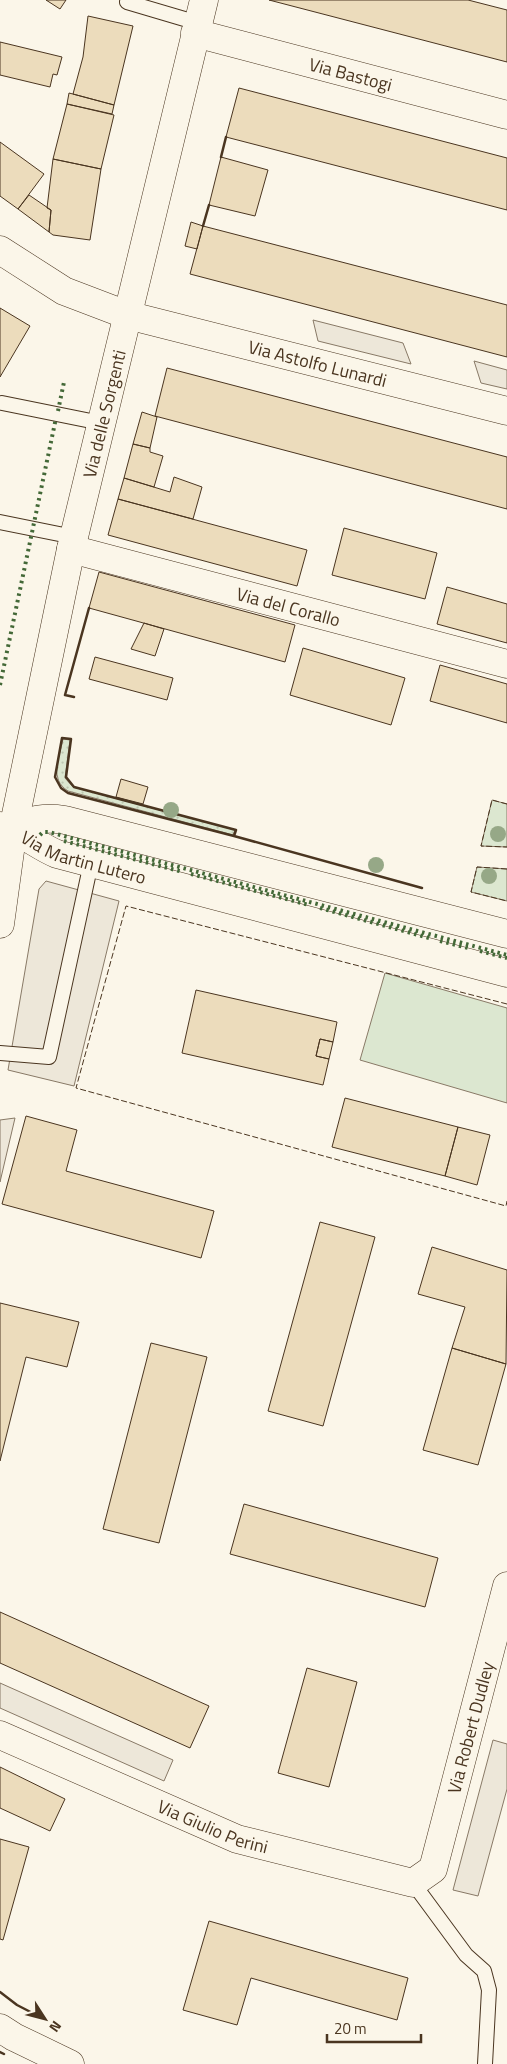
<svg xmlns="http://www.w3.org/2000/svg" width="507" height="2064" font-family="'Titillium Web',sans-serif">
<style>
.green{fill:#dce7d0;stroke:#887966}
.garden{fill:url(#garden-dots);stroke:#887966}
.parking{fill:#ede7d9;stroke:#887966}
.building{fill:#ecdcbc;stroke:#4a3520}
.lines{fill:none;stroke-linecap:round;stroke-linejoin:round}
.service-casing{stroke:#4a3520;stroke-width:16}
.minor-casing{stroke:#4a3520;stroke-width:29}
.service{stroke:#fbf6e9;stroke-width:14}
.minor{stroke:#fbf6e9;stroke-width:28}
.hedge{stroke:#436837;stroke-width:4;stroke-dasharray:2.5 4;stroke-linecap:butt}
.fence{stroke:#4a3520;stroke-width:1;stroke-dasharray:6 2.5;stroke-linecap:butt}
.wall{stroke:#4a3520;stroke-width:2.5}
.tree{fill:#96a887}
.labels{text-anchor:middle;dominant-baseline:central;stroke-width:4;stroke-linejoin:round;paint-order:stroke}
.street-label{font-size:18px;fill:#4a3520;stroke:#fbf6e9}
</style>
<defs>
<pattern id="garden-dots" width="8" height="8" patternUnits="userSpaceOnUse" patternTransform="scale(1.25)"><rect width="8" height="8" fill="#dce7d0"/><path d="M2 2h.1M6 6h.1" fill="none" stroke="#bec7b2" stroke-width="1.8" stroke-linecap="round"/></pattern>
</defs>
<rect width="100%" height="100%" fill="#fbf6e9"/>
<!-- green -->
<path class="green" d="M 492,800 L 507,804 L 507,847 L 481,846 Z
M 477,867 L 507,869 L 507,901 L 471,892 Z
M 385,973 L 507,1008 L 507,1103 L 360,1060 Z"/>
<!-- garden -->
<path class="garden" d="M 63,739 L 70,740 L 65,778 L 73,787 L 235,830 L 233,835 L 68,791 C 49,779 59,759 63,739 Z"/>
<!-- parking -->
<path class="parking" d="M 313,320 L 403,343 L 411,364 L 318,341 Z
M 474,361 L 507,370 L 507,389 L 481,383 Z
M 46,881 L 119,901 L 74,1086 L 8,1070 L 39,889 Z
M 15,1118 L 0,1182 L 0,1120 Z
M 0,1683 L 173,1760 L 164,1781 L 0,1708 Z
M 493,1740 L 507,1744 L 507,1789 L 478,1896 L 453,1890 Z"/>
<!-- building -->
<path class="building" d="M 46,0 L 66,0 L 60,9 Z
M 269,0 L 468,0 L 507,10 L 507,62 Z
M 88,16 L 133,26 L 114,105 L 73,94 L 83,57 Z
M 0,42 L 62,57 L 57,75 L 53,74 L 50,87 L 0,75 Z
M 239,88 L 507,158 L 507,210 L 226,137 Z
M 69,93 L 114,105 L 112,114 L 67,104 Z
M 67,104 L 114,115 L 101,169 L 53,159 Z
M 0,142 L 44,174 L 18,209 L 0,196 Z
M 221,157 L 268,170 L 255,216 L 209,205 Z
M 53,159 L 101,169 L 90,240 L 53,235 L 49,232 L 51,210 L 47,208 Z
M 29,195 L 51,210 L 49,232 L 18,209 Z
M 191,222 L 203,226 L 197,249 L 185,246 Z
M 203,226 L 507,305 L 507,357 L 190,274 Z
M 0,308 L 30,326 L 0,377 Z
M 167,368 L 507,457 L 507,509 L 155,416 Z
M 142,412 L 157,417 L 150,448 L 133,444 Z
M 133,444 L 150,448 L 150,452 L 163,456 L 154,487 L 124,478 Z
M 174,477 L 202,487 L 193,519 L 118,499 L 124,478 L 170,492 Z
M 118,499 L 307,550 L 297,586 L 108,535 Z
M 344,528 L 437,553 L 425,599 L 332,575 Z
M 99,572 L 295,625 L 285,662 L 89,608 Z
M 447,587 L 507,604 L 507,643 L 437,624 Z
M 144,623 L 164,629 L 155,656 L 131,649 Z
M 303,648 L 405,678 L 391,725 L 290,695 Z
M 95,657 L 173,678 L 167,700 L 89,679 Z
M 440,665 L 507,684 L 507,723 L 430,701 Z
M 121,779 L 148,787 L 143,804 L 116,797 Z
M 196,990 L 337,1022 L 333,1042 L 320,1039 L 316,1056 L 329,1059 L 323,1085 L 182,1053 Z
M 320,1039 L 333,1042 L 329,1059 L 316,1056 Z
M 345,1098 L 458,1127 L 445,1176 L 332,1147 Z
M 26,1116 L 77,1130 L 66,1171 L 214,1211 L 201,1258 L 2,1204 Z
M 458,1127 L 490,1135 L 477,1185 L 445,1176 Z
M 320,1222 L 375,1237 L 323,1426 L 268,1411 Z
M 432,1247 L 507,1270 L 506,1364 L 452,1348 L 465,1307 L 418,1294 Z
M 0,1303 L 79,1322 L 67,1367 L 26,1357 L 0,1461 Z
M 151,1343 L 207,1357 L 159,1543 L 103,1529 Z
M 452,1348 L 506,1364 L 478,1465 L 423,1450 Z
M 244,1504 L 438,1558 L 425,1607 L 230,1554 Z
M 0,1612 L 209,1706 L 190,1748 L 0,1663 Z
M 307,1668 L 357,1682 L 329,1787 L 278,1773 Z
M 0,1767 L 65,1799 L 50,1831 L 0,1808 Z
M 0,1839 L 29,1847 L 3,1940 L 0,1939 Z
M 209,1921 L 408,1978 L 397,2020 L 251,1978 L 237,2025 L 183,2010 Z"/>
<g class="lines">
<!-- service casing -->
<g class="service-casing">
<path id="service" d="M 127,2 L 198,23
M 2,403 L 101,423
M 0,522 L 74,537
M 0,1053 L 49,1057 L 91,863
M 413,1883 L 466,1955 L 484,1971 L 489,1990 L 485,2064"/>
</g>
<!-- minor casing -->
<g class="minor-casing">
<g id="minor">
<path id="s1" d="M 195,33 L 507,115"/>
<path id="s2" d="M 0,250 L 64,291 L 127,315 L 507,411"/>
<path id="s3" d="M 71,549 L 507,664"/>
<path id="s4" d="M 0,826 C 21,830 37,846 57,854 L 507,973"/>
<path d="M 13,829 C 31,819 45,817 65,820 L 507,934"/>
<path id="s5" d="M 0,924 L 13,829 L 71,549 L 204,0"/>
<path id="s6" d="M 0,1735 L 237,1839 L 413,1883 L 433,1869 L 507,1586"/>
<path d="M 0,2028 L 14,2037 L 70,2064"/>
</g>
</g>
<!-- service -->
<use href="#service" class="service"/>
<!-- minor -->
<use href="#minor" class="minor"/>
<!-- hedge -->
<path class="hedge" d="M 58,411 L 64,382
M 0,685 L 56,418
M 40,835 L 43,832 L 49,832 L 507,955
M 64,841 L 183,872
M 191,874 L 309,905
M 320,908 L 429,938
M 440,941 L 468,948
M 480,951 L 507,958"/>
<!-- fence -->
<path class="fence" d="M 507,804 L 492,800 L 481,846 L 507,847
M 507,869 L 477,867 L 471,892 L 507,901
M 507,1004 L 126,906 L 76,1088 L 506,1206 L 507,1201"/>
<!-- wall -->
<path class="wall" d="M 221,157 L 226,137
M 203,226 L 209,205
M 74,697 L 65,695 L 89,608
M 62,738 L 71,739 L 66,777 L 74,787 L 236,830 L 234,836 L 68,793 L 61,788 L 55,777 Z
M 234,836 L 422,888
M 0,1992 L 17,2005 L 48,2021
M 0,2052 L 4,2054"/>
</g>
<!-- trees -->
<g class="tree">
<circle cx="171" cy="810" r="8"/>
<circle cx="498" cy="834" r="8"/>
<circle cx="376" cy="865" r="8"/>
<circle cx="489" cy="876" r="8"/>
</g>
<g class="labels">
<!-- street labels -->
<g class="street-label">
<text stroke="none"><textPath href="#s1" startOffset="161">Via Bastogi</textPath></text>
<text stroke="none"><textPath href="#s2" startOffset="340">Via Astolfo Lunardi</textPath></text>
<text stroke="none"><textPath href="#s5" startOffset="521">Via delle Sorgenti</textPath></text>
<text stroke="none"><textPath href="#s3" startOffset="225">Via del Corallo</textPath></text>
<text stroke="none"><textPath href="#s4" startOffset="90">Via Martin Lutero</textPath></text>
<text stroke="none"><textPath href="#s6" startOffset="611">Via Robert Dudley</textPath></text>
<text stroke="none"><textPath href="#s6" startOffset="232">Via Giulio Perini</textPath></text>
</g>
</g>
<!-- north arrow -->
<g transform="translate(45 2019) rotate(126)" stroke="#fbf6e9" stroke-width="4" paint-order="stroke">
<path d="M0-4L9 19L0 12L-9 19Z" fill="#4a3520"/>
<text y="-8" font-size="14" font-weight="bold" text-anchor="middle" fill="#4a3520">N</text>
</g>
<!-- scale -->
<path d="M327 2034v8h94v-8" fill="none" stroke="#4a3520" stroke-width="2.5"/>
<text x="334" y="2034" font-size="15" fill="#4a3520" stroke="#fbf6e9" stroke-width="4" paint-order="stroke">20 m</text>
</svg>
